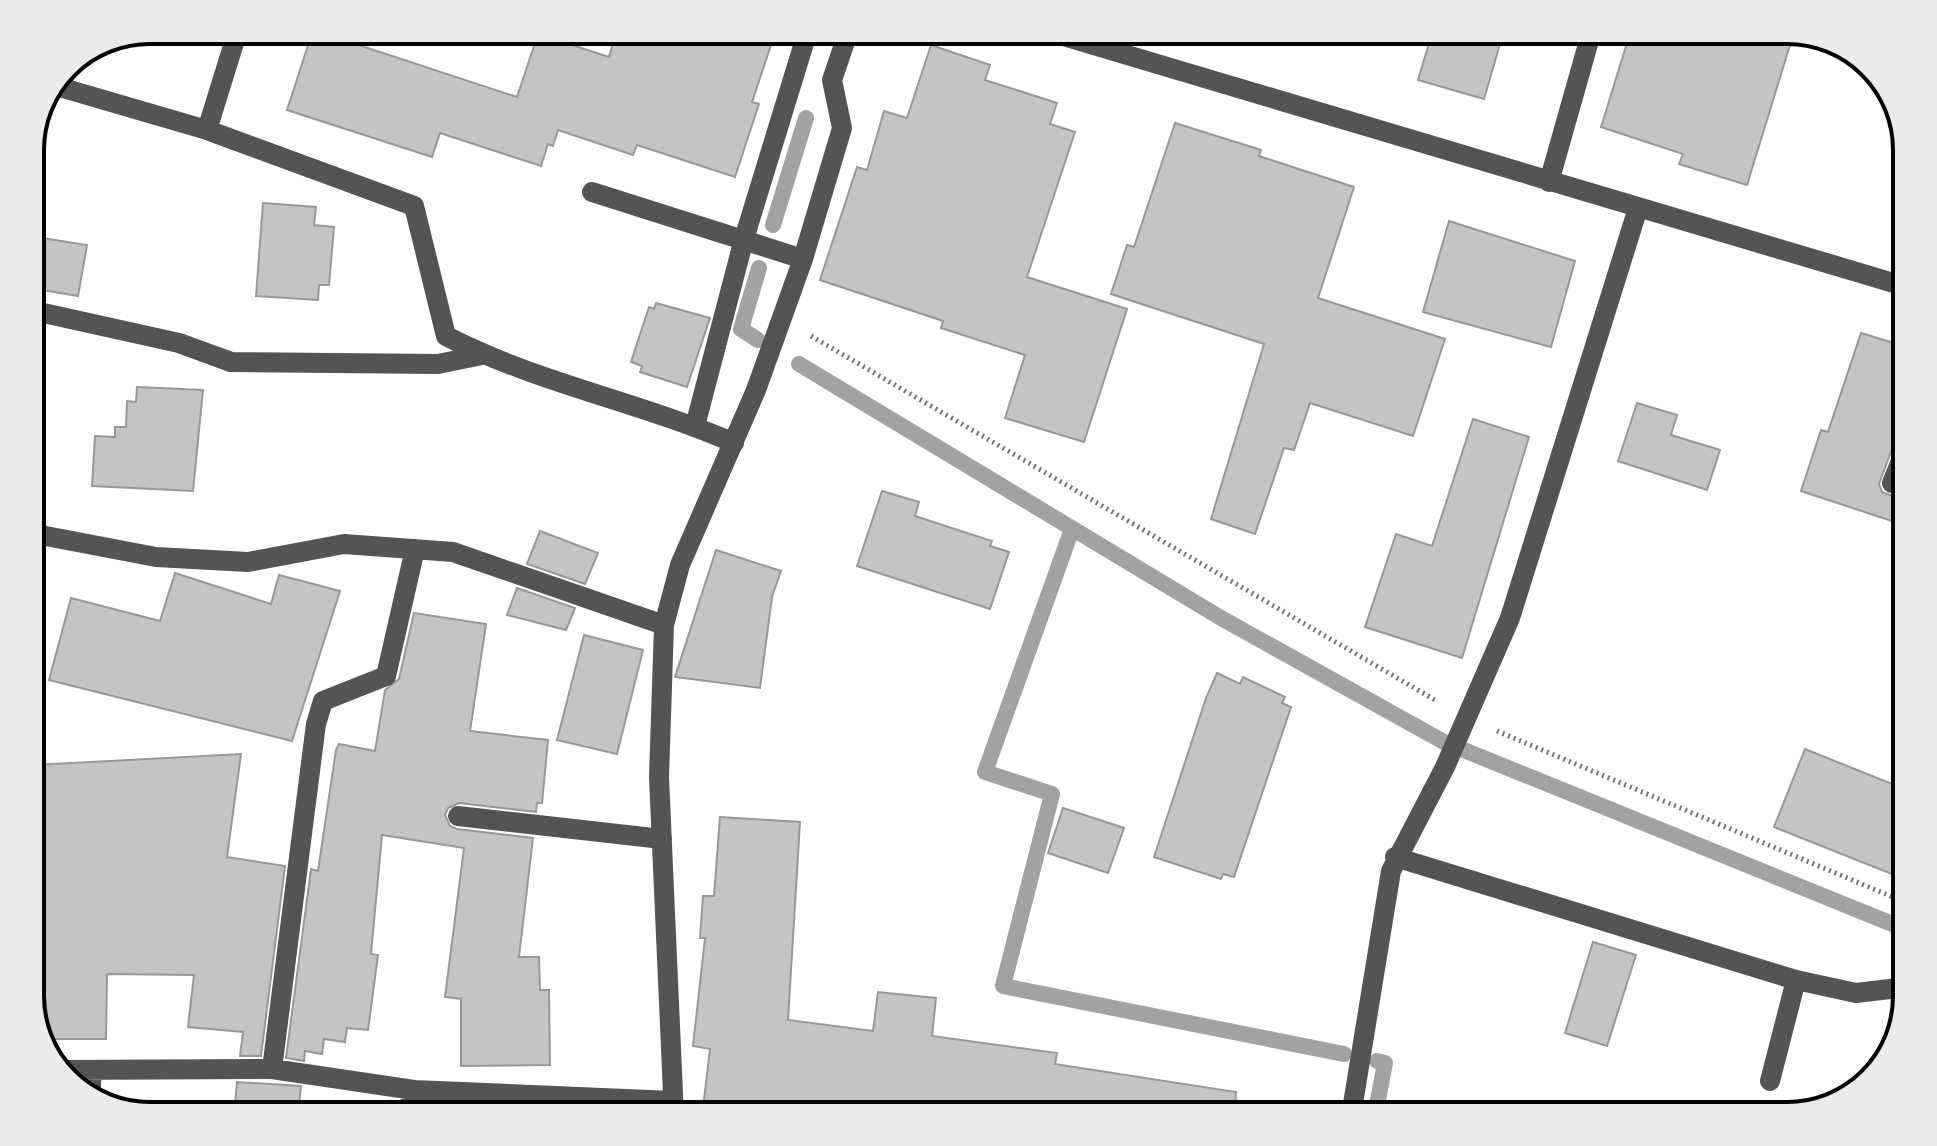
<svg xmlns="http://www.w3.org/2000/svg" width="1937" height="1146" font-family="Barlow,sans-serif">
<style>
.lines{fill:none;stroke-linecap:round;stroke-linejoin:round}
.stream{stroke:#a2a2a2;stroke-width:16}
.building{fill:#c4c4c4;stroke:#989898;stroke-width:2}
.path{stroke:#767676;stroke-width:5;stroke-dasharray:2 4;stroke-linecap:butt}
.minor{stroke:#545454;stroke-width:20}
.rim{fill:none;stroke:#000;stroke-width:4}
</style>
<rect width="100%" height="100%" fill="#fff"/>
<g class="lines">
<!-- stream -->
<path class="stream" d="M 773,225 L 806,118
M 758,340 L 741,329 L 759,268
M 799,364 L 1221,618 L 1444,742 L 1907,930
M 1072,529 L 985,772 L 1052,794 L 1003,986 L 1344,1054
M 1375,1116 L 1385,1063 L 1377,1061"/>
</g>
<!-- building -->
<path class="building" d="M 313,30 L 517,97 L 538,34 L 609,57 L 617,30 L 776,30 L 752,102 L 759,104 L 735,177 L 637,145 L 633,155 L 558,130 L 553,146 L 548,144 L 541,166 L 440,133 L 432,157 L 287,110 Z
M 1433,30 L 1504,30 L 1484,99 L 1418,80 Z
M 1631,30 L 1794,32 L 1747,185 L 1679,164 L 1683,154 L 1601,127 Z
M 931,45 L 990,65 L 985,80 L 1057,103 L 1050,124 L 1075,132 L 1027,277 L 1127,309 L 1084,442 L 1005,418 L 1025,355 L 941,328 L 943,321 L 820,280 L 857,167 L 867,170 L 884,111 L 907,118 Z
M 1175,123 L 1261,150 L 1259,156 L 1354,187 L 1318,298 L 1445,339 L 1413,436 L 1310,403 L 1294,450 L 1284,448 L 1255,534 L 1211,519 L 1264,344 L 1111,294 L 1127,245 L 1134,247 Z
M 263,203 L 316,207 L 314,225 L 334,227 L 329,285 L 319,285 L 318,300 L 256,296 Z
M 1449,221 L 1575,261 L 1551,347 L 1423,312 Z
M 30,236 L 87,245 L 78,296 L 30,288 Z
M 656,303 L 710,318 L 687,387 L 640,372 L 642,366 L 631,362 L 649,307 L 654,309 Z
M 1861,333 L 1907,347 L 1907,433 L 1895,441 L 1879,484 L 1882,492 L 1893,496 L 1901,493 L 1907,481 L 1907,526 L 1801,491 L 1821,430 L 1828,432 Z
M 137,387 L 203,390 L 193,491 L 92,486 L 95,436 L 115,437 L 115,427 L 126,427 L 127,401 L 136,402 Z
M 1637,403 L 1677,415 L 1671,435 L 1720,450 L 1707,490 L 1618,461 Z
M 1473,419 L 1529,437 L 1462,658 L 1365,627 L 1396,534 L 1432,546 Z
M 882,491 L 919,502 L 915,516 L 992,541 L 990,546 L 1009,552 L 990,609 L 857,566 Z
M 540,531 L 598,553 L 585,584 L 527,564 Z
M 716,550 L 781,571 L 772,597 L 760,688 L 675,677 Z
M 175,573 L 271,604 L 279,575 L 340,591 L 292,741 L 49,680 L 71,598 L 160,621 Z
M 517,588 L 575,608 L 566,630 L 507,615 Z
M 414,613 L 486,624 L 470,731 L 548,740 L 542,803 L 537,803 L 536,812 L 459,803 L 448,808 L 445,815 L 450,826 L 457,829 L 533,838 L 519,957 L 539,957 L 540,990 L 549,990 L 550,1065 L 461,1066 L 461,999 L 445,997 L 464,848 L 382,835 L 371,954 L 378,955 L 368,1030 L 347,1028 L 345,1042 L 324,1039 L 322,1054 L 305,1051 L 304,1061 L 286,1058 L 311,869 L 318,871 L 336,750 L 339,744 L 375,751 L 385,690 L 399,679 Z
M 584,635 L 643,650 L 617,754 L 557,740 Z
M 1217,673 L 1240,684 L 1243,677 L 1285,697 L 1282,703 L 1291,707 L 1234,877 L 1223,874 L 1221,879 L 1154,857 L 1206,698 Z
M 1805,749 L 1907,790 L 1907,880 L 1774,827 Z
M 241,754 L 227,857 L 285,866 L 261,1056 L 240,1056 L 243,1032 L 188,1027 L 194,975 L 107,974 L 106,1039 L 41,1039 L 38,1028 L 38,895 L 30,895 L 30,845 L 38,844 L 34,765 Z
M 1063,808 L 1124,828 L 1108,873 L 1048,853 Z
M 720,817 L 800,822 L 788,1020 L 873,1031 L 878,992 L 936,998 L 932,1036 L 1057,1053 L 1055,1064 L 1236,1092 L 1235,1116 L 702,1116 L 710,1049 L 693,1046 L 705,938 L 700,938 L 703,896 L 714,896 Z
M 1593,942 L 1636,955 L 1607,1046 L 1565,1033 Z
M 237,1082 L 301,1086 L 298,1116 L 234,1116 Z"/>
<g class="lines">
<!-- path -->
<path class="path" d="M 811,336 L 1435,700
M 1497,731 L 1907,903"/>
<!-- minor -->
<path class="minor" d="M 1043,30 L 1907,287
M 56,86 L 207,130 L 414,206 L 446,336 C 537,383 640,402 734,443
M 207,130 L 238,30
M 1549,182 L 1592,30
M 592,192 L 803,259
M 30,310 L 179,343 L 231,362 L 438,364 L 482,355
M 695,426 L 744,239 L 808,30
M 1892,483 L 1907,446
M 30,533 L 156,557 L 248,562 L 344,544 L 453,552 L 664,625
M 458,816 L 662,839
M 1395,857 L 1796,980 L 1856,993 L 1907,987
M 272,1069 L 316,724 L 323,701 L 386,676 L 415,549
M 60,1070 L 272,1069 L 414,1090 L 673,1101
M 1770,1081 L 1796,980
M 90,1100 L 92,1070
M 406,1116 L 414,1090
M 674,1116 L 659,777 L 664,625 L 680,565 L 756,390 L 803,259 L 842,128 L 832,80 L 849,30
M 1351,1116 L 1391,871 L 1445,767 L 1510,618 L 1638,208"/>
</g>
<!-- crop -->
<path d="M0 0H1937V1146H0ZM150 44H1787A106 106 0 0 1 1893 150V996A106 106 0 0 1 1787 1102H150A106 106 0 0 1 44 996V150A106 106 0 0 1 150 44Z" fill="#ebebeb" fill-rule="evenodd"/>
<path class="rim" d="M150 44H1787A106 106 0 0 1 1893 150V996A106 106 0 0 1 1787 1102H150A106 106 0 0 1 44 996V150A106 106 0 0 1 150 44Z"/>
</svg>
